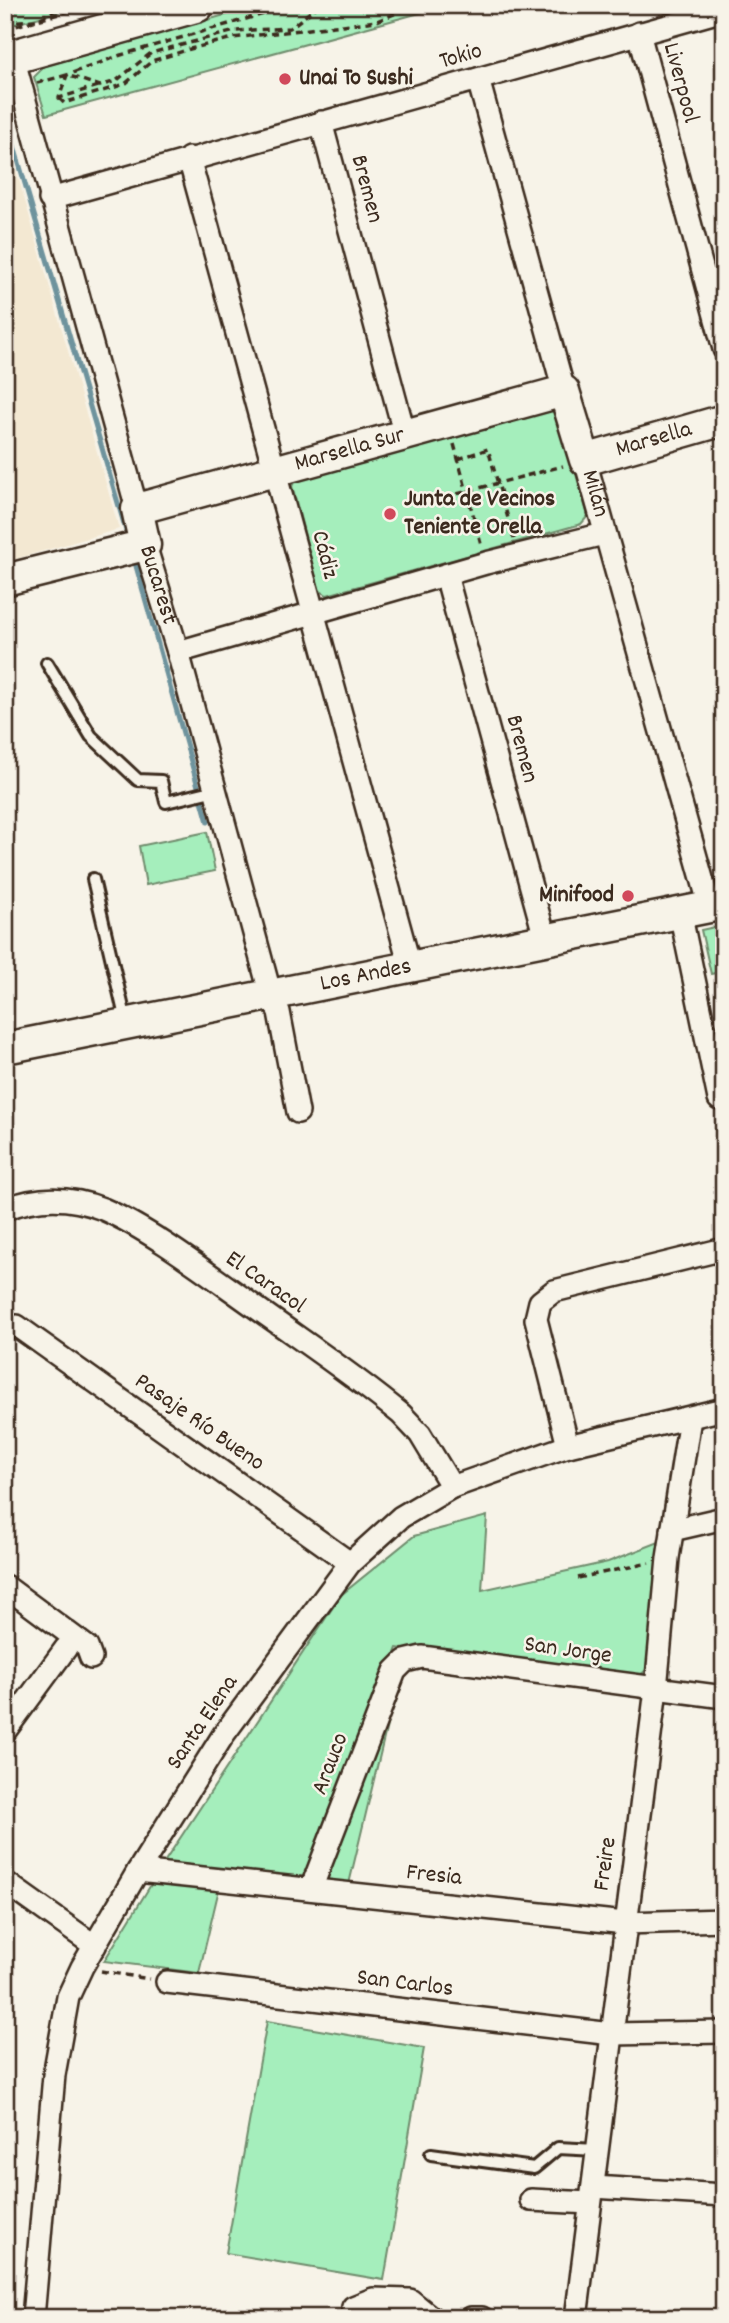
<svg xmlns="http://www.w3.org/2000/svg" width="729" height="2323" font-family="Dekko,sans-serif">
<style>
.built{fill:#f3e8d2}
.green{fill:#a5eebc;stroke:#708c6d;stroke-width:2}
.lines{fill:none;stroke-linecap:round;stroke-linejoin:round}
.stream{stroke:#6e939d;stroke-width:5}
.lane-casing{stroke:#3b2a1e;stroke-width:16}
.street-casing{stroke:#3b2a1e;stroke-width:26}
.secondary-casing{stroke:#3b2a1e;stroke-width:35}
.primary-casing{stroke:#3b2a1e;stroke-width:38}
.path{stroke:#3b2a1e;stroke-width:3.5;stroke-dasharray:7 5;stroke-linecap:butt}
.lane{stroke:#f7f3e8;stroke-width:10}
.street{stroke:#f7f3e8;stroke-width:21}
.secondary{stroke:#f7f3e8;stroke-width:30}
.primary{stroke:#f7f3e8;stroke-width:33}
.poi-dot{fill:#d1495b;stroke:#f7f3e8;stroke-width:2.5}
.labels{text-anchor:middle;dominant-baseline:central;stroke-width:5;stroke-linejoin:round;paint-order:stroke}
.street-label{font-size:24px;fill:#3b2a1e;stroke:#f7f3e8}
.poi-label{font-size:24px;font-weight:bold;fill:#3b2a1e;stroke:#f7f3e8;text-anchor:start}
</style>
<rect width="100%" height="100%" fill="#f7f3e8"/>
<filter id="ink" filterUnits="userSpaceOnUse"><feTurbulence type="fractalNoise" baseFrequency=".0143" numOctaves="2"/><feDisplacementMap in="SourceGraphic" scale="14" xChannelSelector="R" yChannelSelector="G"/><feConvolveMatrix kernelMatrix="1 2 1 2 8 2 1 2 1" color-interpolation-filters="sRGB"/></filter>
<g filter="url(#ink)">
<!-- built -->
<path class="built" d="M 5,131 L 119,529 L 5,562 Z"/>
<!-- green -->
<path class="green" d="M 5,5 L 82,5 L 5,27 Z
M 260,5 L 449,5 L 46,115 L 34,77 L 45,66 Z
M 547,408 L 558,411 L 588,516 L 581,524 L 327,595 L 319,590 L 292,486 L 298,476 Z
M 207,832 L 215,871 L 146,885 L 139,846 Z
M 724,925 L 724,971 L 711,974 L 701,930 Z
M 487,1516 L 482,1590 L 608,1562 L 659,1542 L 646,1670 L 636,1679 L 397,1648 L 309,1875 L 295,1881 L 163,1864 L 341,1595 L 414,1536 Z
M 400,1671 L 349,1884 L 326,1882 L 323,1871 Z
M 152,1883 L 219,1889 L 199,1973 L 104,1961 Z
M 267,2021 L 424,2048 L 384,2280 L 226,2253 Z"/>
<g class="lines">
<!-- stream -->
<path class="stream" d="M 5,115 L 127,534
M 136,566 L 208,822"/>
<!-- lane casing -->
<g class="lane-casing">
<path id="lane" d="M 47,663 L 91,736 L 138,780 L 161,781 L 166,802 L 216,790
M 93,879 L 126,1021
M 431,2154 L 534,2168 L 558,2148 L 597,2150"/>
</g>
<!-- street casing -->
<g class="street-casing">
<g id="street">
<path d="M 639,33 L 724,349"/>
<path d="M 13,57 L 137,509"/>
<path d="M 478,79 L 564,391"/>
<path d="M 321,122 L 404,432"/>
<path d="M 189,158 L 410,966"/>
<path d="M 50,199 L 724,10"/>
<path id="s1" d="M 585,460 L 710,907"/>
<path id="s2" d="M 145,545 L 178,652 L 271,996 L 279,1012 L 298,1112"/>
<path d="M 446,575 L 545,938"/>
<path d="M 178,652 L 486,563 L 604,534"/>
<path d="M 680,912 L 719,1099"/>
<path d="M 5,1209 C 37,1196 70,1196 103,1209 C 151,1230 207,1273 251,1304 C 301,1340 353,1374 401,1414 L 420,1434 L 452,1487"/>
<path d="M 17,1326 L 350,1563"/>
<path d="M 568,1446 L 536,1319 L 540,1302 L 554,1291 L 724,1249"/>
<path d="M 672,1530 L 724,1518"/>
<path d="M 5,1586 L 87,1647 L 91,1658"/>
<path d="M 5,1731 L 66,1648"/>
<path d="M 138,1871 L 625,1923 L 724,1920"/>
<path d="M 5,1882 L 95,1946"/>
<path d="M 311,1889 L 395,1671 L 405,1661 L 422,1657 L 724,1697"/>
<path d="M 167,1982 L 612,2034 L 724,2032"/>
<path d="M 593,2187 L 724,2195"/>
<path d="M 531,2200 L 590,2203"/>
<path d="M 353,2307 L 373,2299 L 410,2300 L 432,2318"/>
<path d="M 33,2318 L 54,2075 L 68,1997 L 82,1967 L 138,1871 L 224,1734 L 350,1563 L 401,1517 L 452,1487 L 568,1446 L 724,1409"/>
<path d="M 471,2318 L 482,2318"/>
<path d="M 576,2318 L 656,1689 L 668,1558 L 690,1418"/>
</g>
</g>
<!-- secondary casing -->
<g class="secondary-casing">
<g id="secondary">
<path id="s3" d="M 5,580 L 145,545 L 137,509 L 564,391 L 585,460 L 724,420"/>
<path id="s4" d="M 5,1048 L 724,904"/>
</g>
</g>
<!-- primary casing -->
<g class="primary-casing">
<path id="primary" d="M 5,59 L 197,5"/>
</g>
<!-- path -->
<path class="path" d="M 5,22 L 37,20 L 64,5
M 5,29 L 91,5
M 37,83 L 67,75 L 100,86 L 116,81 L 151,53 L 235,31 L 290,28 L 319,5
M 98,86 L 59,98 L 67,75 L 121,55 L 295,5
M 59,98 L 64,103 L 125,84 L 152,61 L 190,49 L 233,38 L 377,21 L 416,5
M 454,444 L 481,544
M 458,459 L 488,449 L 514,539
M 434,500 L 563,466
M 578,1578 L 649,1563
M 101,1971 L 149,1979"/>
<!-- lane -->
<use href="#lane" class="lane"/>
<!-- street -->
<use href="#street" class="street"/>
<!-- secondary -->
<use href="#secondary" class="secondary"/>
<!-- primary -->
<use href="#primary" class="primary"/>
</g>
</g>
<!-- markers -->
<g class="poi-dot">
<circle cx="285" cy="79" r="7"/>
<circle cx="390" cy="514" r="7"/>
<circle cx="628" cy="896" r="7"/>
</g>
<g class="labels">
<!-- street labels -->
<g class="street-label">
<text transform="translate(461 57) rotate(-16)">Tokio</text>
<text transform="translate(680 83) rotate(75)">Liverpool</text>
<text transform="translate(366 189) rotate(75)">Bremen</text>
<text stroke="none"><textPath href="#s3" startOffset="768">Marsella</textPath></text>
<text stroke="none"><textPath href="#s3" startOffset="402">Marsella Sur</textPath></text>
<text stroke="none"><textPath href="#s1" startOffset="35">Milán</textPath></text>
<text transform="translate(324 555) rotate(75)">Cádiz</text>
<text stroke="none"><textPath href="#s2" startOffset="42">Bucarest</textPath></text>
<text transform="translate(521 749) rotate(75)">Bremen</text>
<text stroke="none"><textPath href="#s4" startOffset="368">Los Andes</textPath></text>
<text transform="translate(265 1283) rotate(35)">El Caracol</text>
<text transform="translate(199 1423) rotate(35)">Pasaje Río Bueno</text>
<text transform="translate(568 1651) rotate(8)">San Jorge</text>
<text transform="translate(203 1723) rotate(-56)">Santa Elena</text>
<text transform="translate(331 1764) rotate(-69)">Arauco</text>
<text transform="translate(606 1864) rotate(-82)">Freire</text>
<text transform="translate(434 1876) rotate(6)">Fresia</text>
<text transform="translate(405 1984) rotate(7)">San Carlos</text>
</g>
<!-- poi labels -->
<g class="poi-label">
<text x="299" y="79">Unai To Sushi</text>
<text x="404" y="500">Junta de Vecinos<tspan x="404" dy="28">Teniente Orella</tspan></text>
<text x="614" y="896" text-anchor="end">Minifood</text>
</g>
</g>
<!-- margin -->
<rect width="729" height="2323" fill="none" stroke="#f7f3e8" stroke-width="28"/>
<rect x="14" y="14" width="701" height="2295" fill="none" stroke="#3b2a1e" stroke-width="2.5" filter="url(#ink)"/>
</svg>
